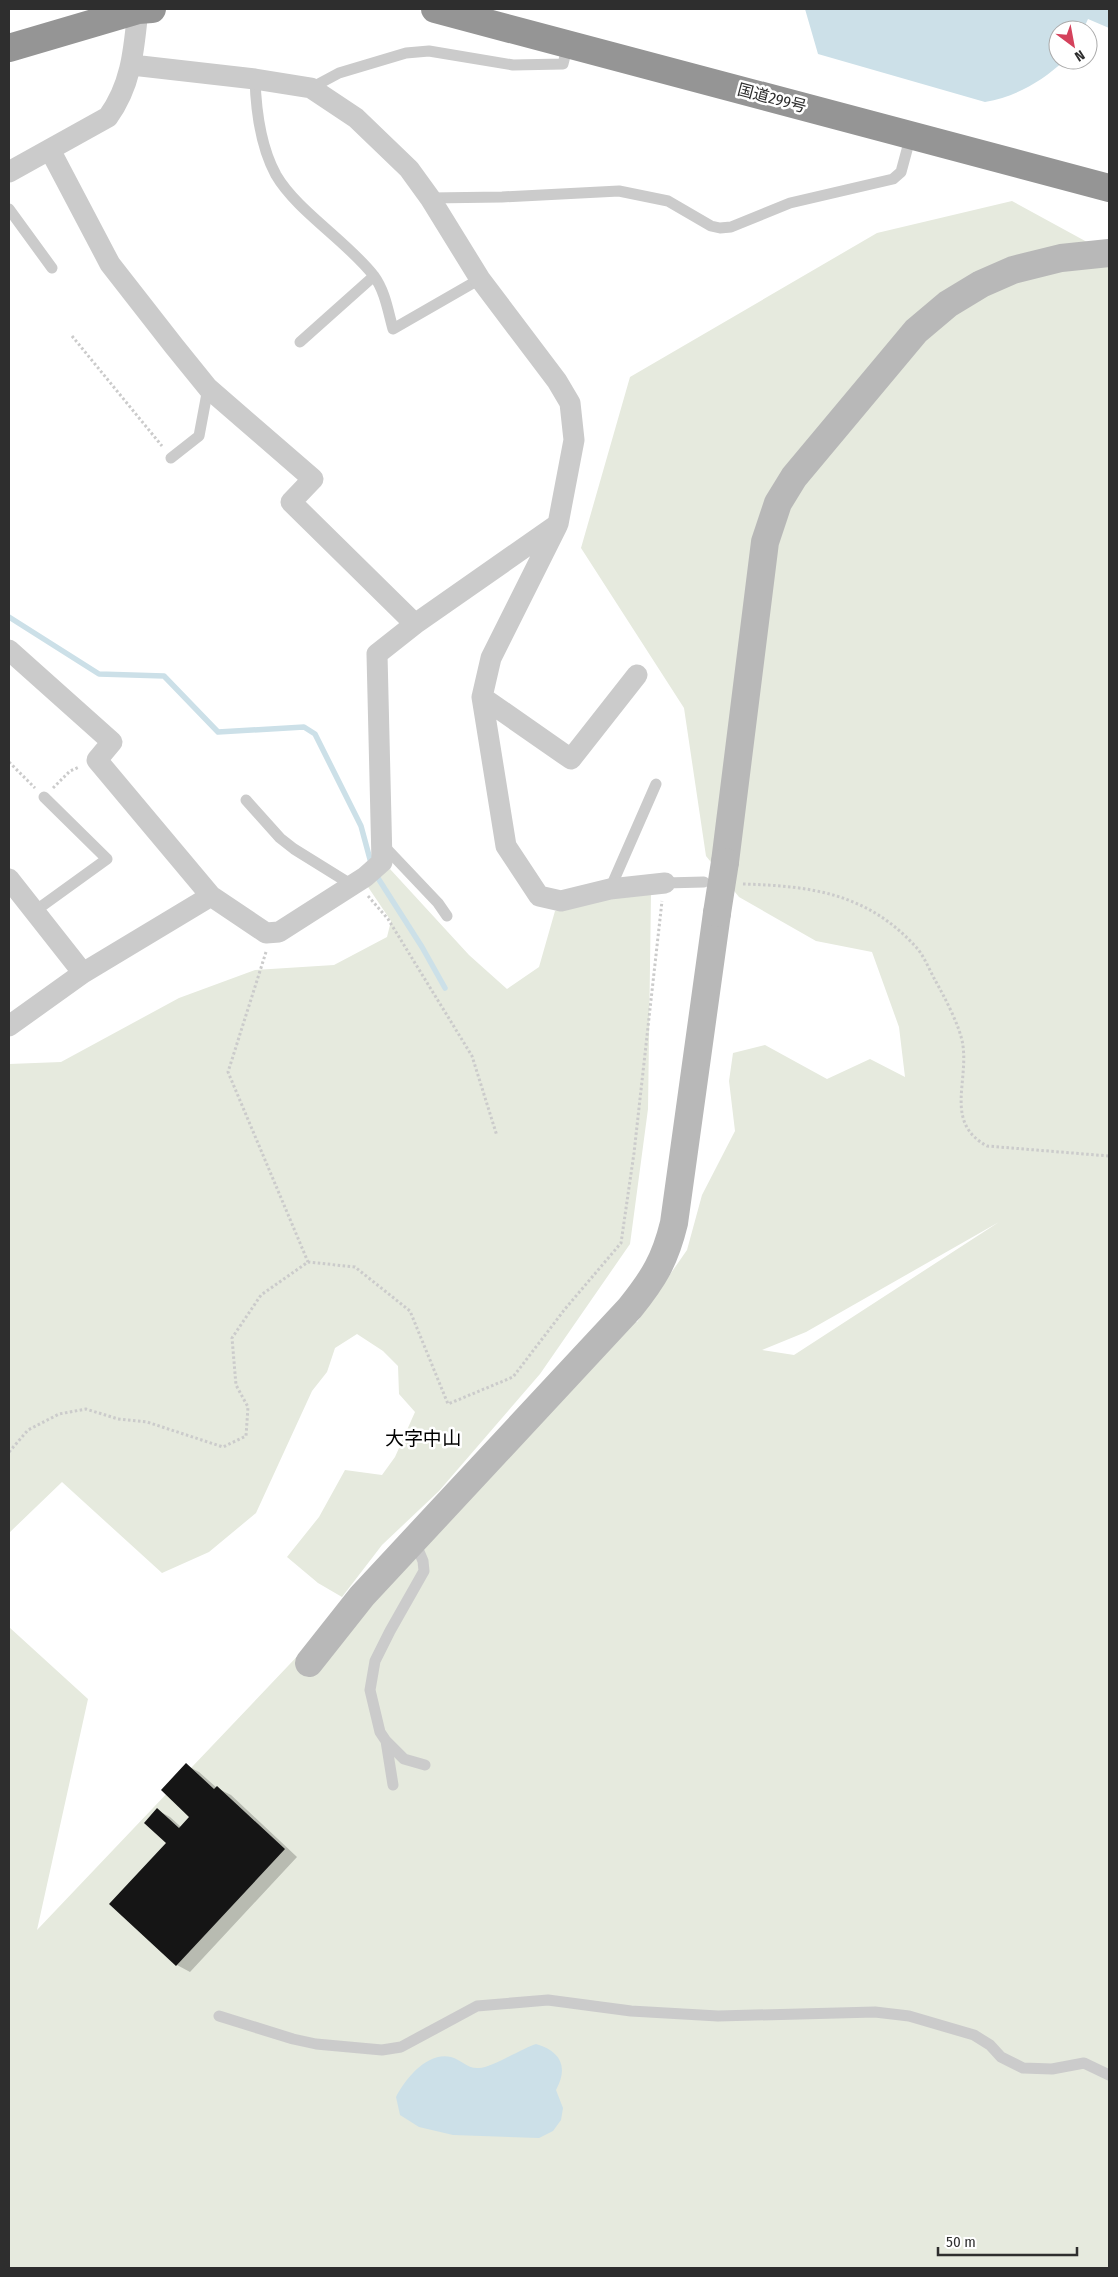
<svg xmlns="http://www.w3.org/2000/svg" width="1118" height="2277" font-family="'Fira Sans Condensed','Noto Sans JP',sans-serif">
<style>
.green{fill:#e6eade;fill-rule:evenodd}
.water{fill:#cce0e8}
.shadow{fill:#0003}
.lines{fill:none;stroke-linecap:round;stroke-linejoin:round}
.stream{stroke:#cce0e8;stroke-width:5.5}
.building{fill:#151515}
.path{stroke:#cbcbcb;stroke-width:3;stroke-dasharray:2.5 2.5;stroke-linecap:butt}
.lane{stroke:#cbcbcb;stroke-width:11}
.street{stroke:#cbcbcb;stroke-width:21}
.secondary{stroke:#b8b8b8;stroke-width:28}
.highway{stroke:#959595;stroke-width:28}
.secondary-bridge{stroke:#b8b8b8;stroke-width:28}
.labels{text-anchor:middle;dominant-baseline:central;stroke-width:5;stroke-linejoin:round;paint-order:stroke}
.street-label{font-size:16px;fill:#2e2e2e;stroke:#fff}
.quarter-label{font-size:19px;fill:#000;stroke:#fff}
</style>
<rect width="100%" height="100%" fill="#fff"/>
<!-- green -->
<path class="green" d="M 1012,201 L 1109,254 L 1109,2268 L 9,2268 L 9,1627 L 88,1699 L 37,1930 L 442,1504 L 615,1317 L 637,1322 L 687,1250 L 702,1195 L 735,1131 L 729,1081 L 733,1053 L 765,1045 L 827,1079 L 870,1059 L 905,1077 L 899,1027 L 872,952 L 816,941 L 739,897 L 706,856 L 684,708 L 581,548 L 630,377 L 877,233 ZM 999,1222 L 794,1355 L 762,1350 L 806,1332 Z
M 390,869 L 469,955 L 507,989 L 539,967 L 555,911 L 642,889 L 651,894 L 648,1109 L 630,1244 L 540,1374 L 439,1491 L 382,1545 L 342,1597 L 318,1583 L 287,1557 L 319,1517 L 345,1470 L 382,1475 L 395,1457 L 415,1412 L 399,1394 L 398,1366 L 383,1351 L 357,1334 L 335,1348 L 327,1372 L 312,1391 L 256,1513 L 209,1552 L 162,1573 L 62,1482 L 9,1533 L 9,1064 L 61,1062 L 179,998 L 255,970 L 334,965 L 387,937 L 391,921 L 366,884 Z"/>
<!-- water -->
<path class="water" d="M 805,9 L 1109,9 L 1109,28 L 1088,19 L 1083,30 L 1058,30 L 1058,60 L 1065,60 C 1041,82 1017,96 985,102 L 818,54 Z
M 536,2044 C 560,2051 569,2066 556,2090 L 563,2108 L 561,2120 L 553,2131 L 539,2138 L 453,2135 L 419,2127 L 400,2115 L 396,2097 C 406,2078 427,2052 451,2057 C 462,2060 467,2069 479,2068 C 491,2068 521,2049 536,2044 Z"/>
<!-- shadow -->
<path class="shadow" d="M 186,1765 L 199,1772 L 217,1788 L 231,1795 L 297,1857 L 190,1972 L 177,1965 L 167,1843 L 157,1810 L 170,1817 L 181,1827 L 191,1817 Z"/>
<g class="lines">
<!-- stream -->
<path class="stream" d="M 9,617 L 99,674 L 164,676 L 218,732 L 304,727 L 315,734 L 361,826 L 371,863
M 376,875 L 422,947 L 445,988"/>
</g>
<!-- building -->
<path class="building" d="M 186,1763 L 214,1789 L 217,1786 L 285,1849 L 176,1966 L 109,1904 L 166,1843 L 144,1823 L 157,1808 L 179,1828 L 189,1817 L 161,1790 Z"/>
<g class="lines">
<!-- path -->
<path class="path" d="M 72,336 L 162,446
M 9,762 L 35,788
M 53,788 L 70,771 L 79,767
M 743,884 C 811,886 867,893 916,947 C 924,956 929,969 935,980 C 944,996 961,1028 963,1046 C 968,1084 945,1123 987,1146 L 1109,1156
M 368,896 L 388,919 L 472,1056 L 497,1136
M 266,952 L 228,1072 L 308,1262
M 9,1452 L 28,1430 L 59,1414 L 86,1409 L 118,1419 L 147,1422 L 223,1447 L 246,1436 L 248,1407 L 236,1385 L 232,1338 L 261,1295 L 308,1262 L 355,1267 L 410,1311 L 448,1404 L 513,1377 L 565,1309 L 621,1243 L 634,1153 L 662,901"/>
<!-- lane -->
<path class="lane" d="M 255,79 C 256,111 260,146 276,175 C 297,211 347,241 374,276 C 385,291 388,311 393,329 L 480,279
M 311,88 L 339,73 L 406,53 L 429,51 L 513,65 L 563,64 L 568,44
M 430,198 L 502,197 L 619,191 L 668,201 L 711,226 L 720,228 L 731,227 L 790,203 L 893,179 L 901,172 L 911,135
M 9,209 L 52,268
M 300,342 L 374,276
M 171,458 L 199,436 L 208,388
M 246,800 L 280,838 L 294,849 L 352,885
M 383,845 L 438,903 L 447,916
M 665,883 L 704,882
M 610,889 L 656,784
M 35,911 L 107,859 L 44,797
M 386,1741 L 404,1759 L 425,1765
M 393,1785 L 386,1741 L 380,1732 L 370,1690 L 375,1661 L 390,1631 L 424,1571 L 423,1561 L 414,1540
M 219,2016 L 293,2039 L 316,2044 L 382,2050 L 401,2047 L 477,2006 L 548,2000 L 631,2011 L 718,2016 L 875,2012 L 909,2016 L 974,2035 L 990,2045 L 1001,2057 L 1023,2068 L 1052,2069 L 1084,2063 L 1109,2075"/>
<!-- street -->
<path class="street" d="M 50,150 L 110,264 L 174,346 L 208,388 L 313,479 L 291,502 L 415,624
M 9,172 L 108,117 C 132,84 134,48 138,9
M 557,526 L 491,658 L 482,697 L 506,846 L 539,896 L 561,901 L 610,889 L 665,883
M 9,650 L 112,742 L 97,760 L 211,896
M 482,697 L 571,759 L 637,675
M 9,879 L 83,973
M 9,1026 L 83,973 L 211,896 L 266,933 L 279,932 L 365,877 L 382,862 L 377,654 L 415,624 L 558,524 L 574,440 L 570,403 L 557,381 L 480,279 L 430,198 L 409,169 L 356,118 L 311,88 L 255,79 L 132,65"/>
<!-- secondary -->
<path class="secondary" d="M 725,862 L 765,542 L 778,503 L 794,477 L 916,331 L 948,304 L 981,284 L 1013,270 L 1061,258 L 1109,253
M 309,1663 L 362,1596 L 630,1308 C 654,1278 665,1260 674,1223 L 717,913"/>
<!-- highway -->
<path class="highway" d="M 435,9 L 1109,188
M 9,48 L 138,10 L 152,9"/>
<!-- secondary-bridge -->
<path class="secondary-bridge" d="M 717,913 L 725,862"/>
</g>
<g class="labels">
<!-- street labels -->
<g class="street-label">
<text transform="translate(772 98) rotate(15)">国道299号</text>
</g>
<!-- quarter labels -->
<g class="quarter-label">
<text x="423" y="1438">大字中山</text>
</g>
</g>
<!-- border -->
<rect width="1118" height="2277" fill="none" stroke="#2e2e2e" stroke-width="20"/>
<!-- north arrow -->
<g transform="translate(1073 45) rotate(148)"><circle r="24" fill="#ffffff" stroke="#ababab"/>
<path d="M0-4L9 19L0 12L-9 19Z" fill="#d4425c"/>
<text y="-8" font-size="14" font-weight="bold" text-anchor="middle" fill="#2e2e2e">N</text>
</g>
<!-- scale -->
<path d="M938 2247v8h139v-8" fill="none" stroke="#2e2e2e" stroke-width="2.5"/>
<text x="946" y="2247" font-size="15" fill="#2e2e2e" stroke="#ffffff" stroke-width="4" paint-order="stroke">50 m</text>
</svg>
